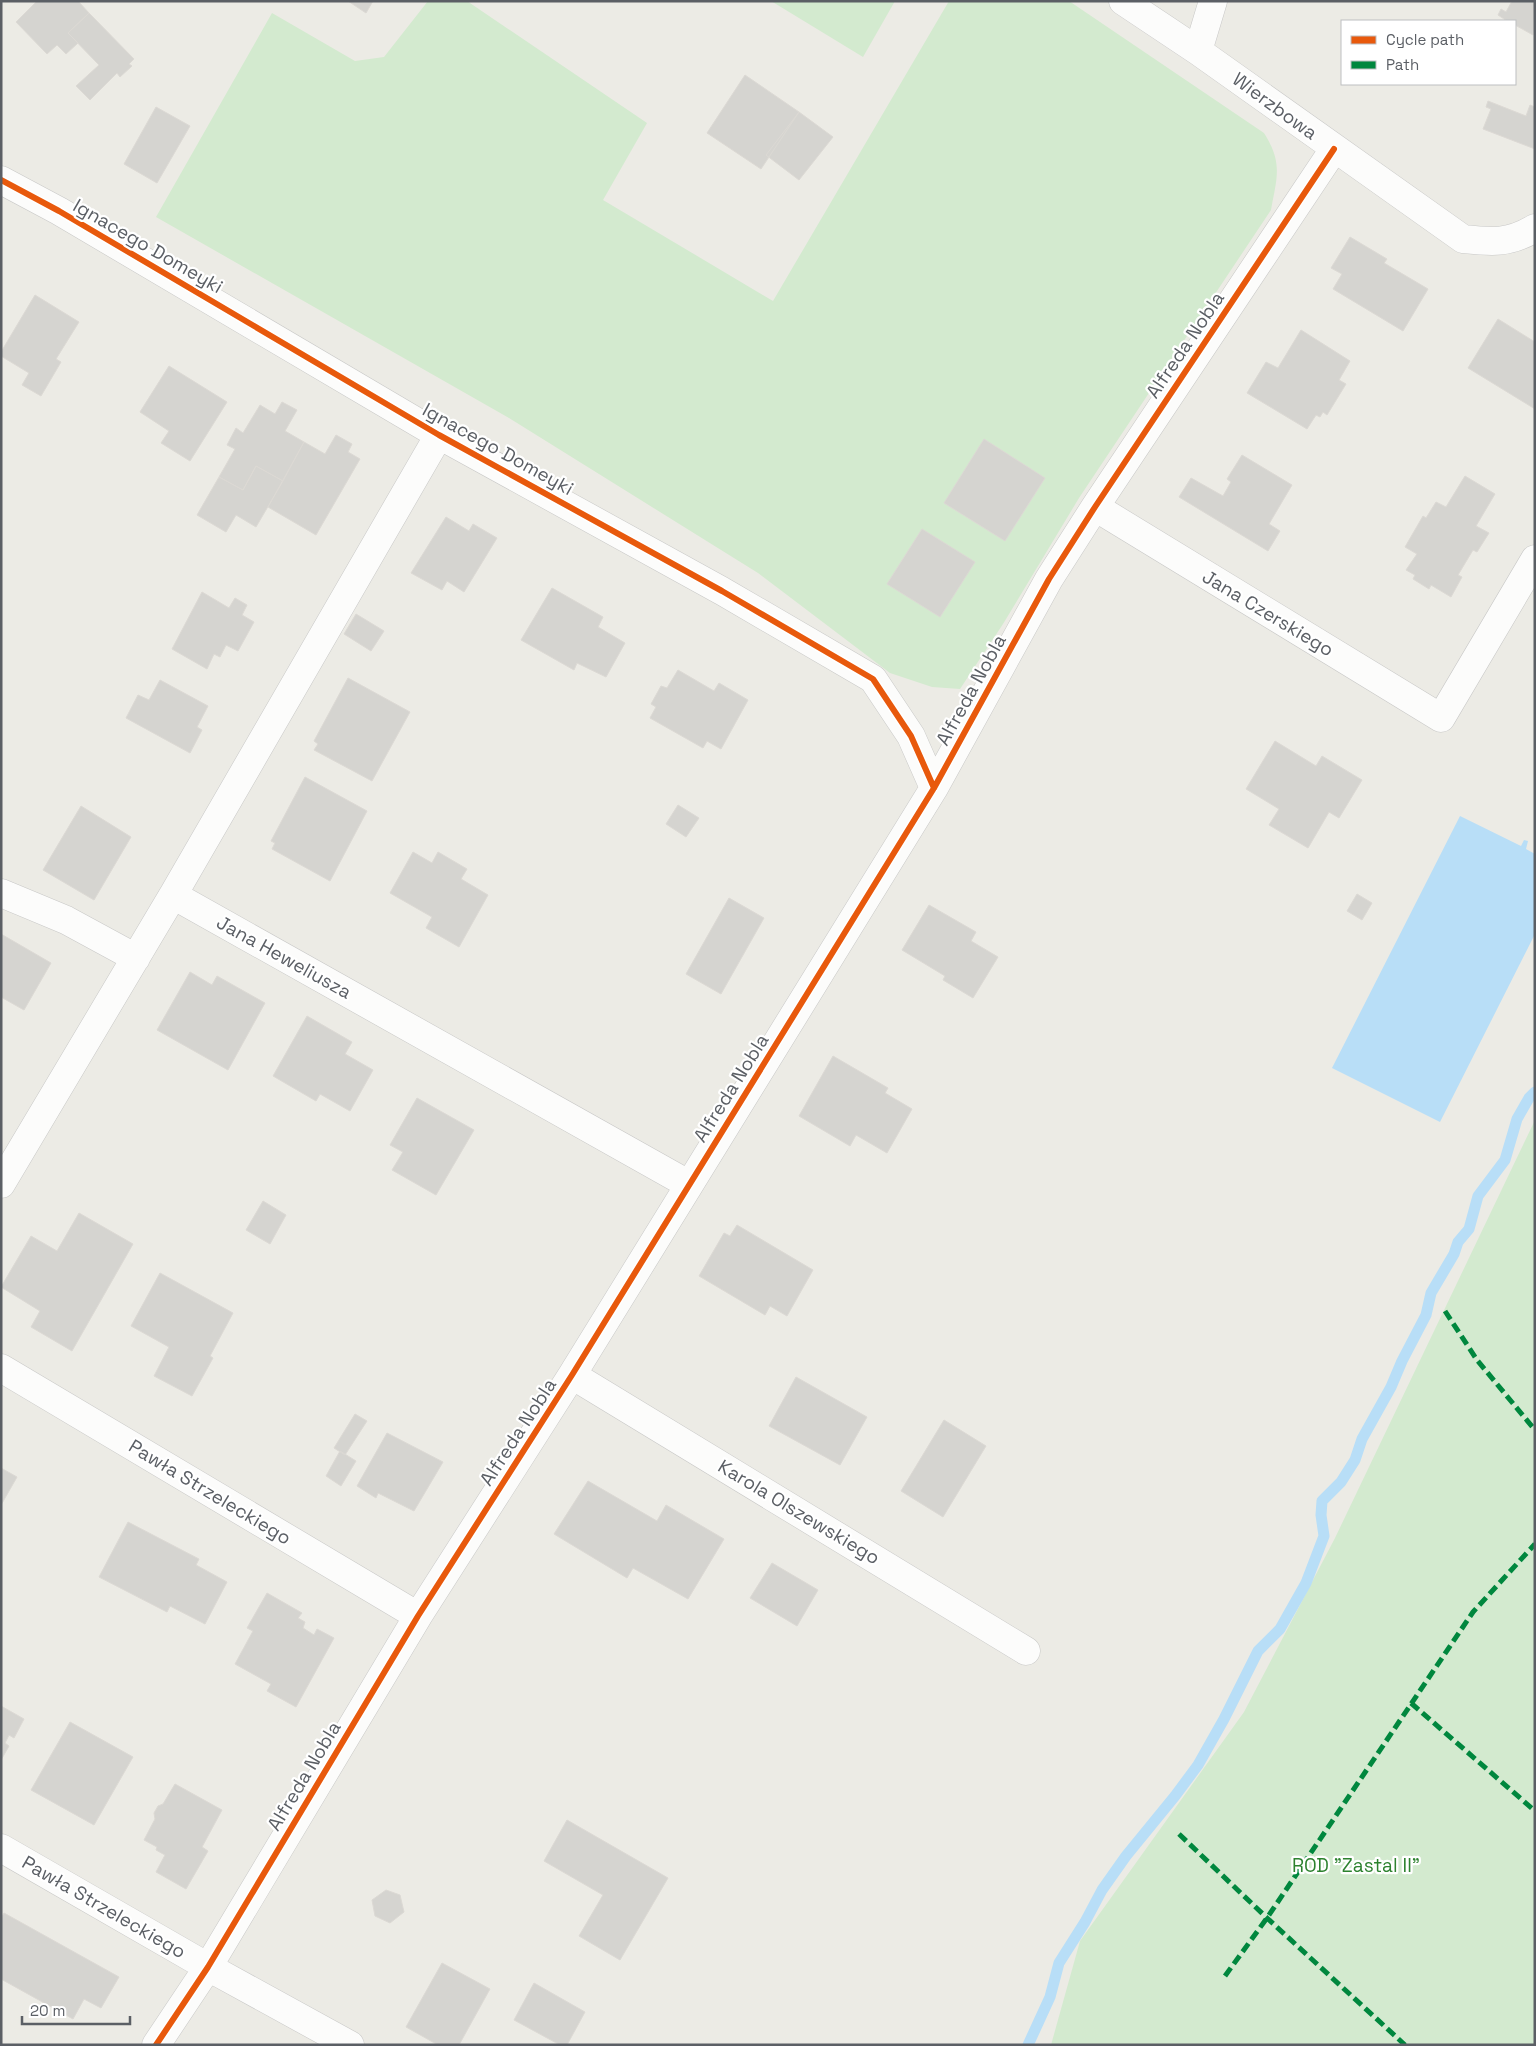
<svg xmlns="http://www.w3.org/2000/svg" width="1536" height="2046" font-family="'Space Grotesk',sans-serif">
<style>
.green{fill:#d3eacf}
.water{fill:#b8def7}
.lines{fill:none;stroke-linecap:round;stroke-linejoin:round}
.stream{stroke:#b8def7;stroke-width:11}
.building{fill:#d5d4d0;stroke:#dcd9d4}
.minor-casing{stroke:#c8c8c7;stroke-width:29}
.minor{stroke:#fcfcfb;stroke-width:28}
.quiet{stroke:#00873e;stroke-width:5;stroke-dasharray:10 5;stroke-linecap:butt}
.cycleway-casing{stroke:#fff;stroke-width:9}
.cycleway{stroke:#e8590c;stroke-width:6}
.labels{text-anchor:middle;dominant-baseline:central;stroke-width:4.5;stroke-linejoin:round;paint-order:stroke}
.street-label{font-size:19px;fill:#5b5f65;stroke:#fff}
.park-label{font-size:19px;fill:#2d822f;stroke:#fff}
</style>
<rect width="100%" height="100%" fill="#ecebe5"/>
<!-- green -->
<path class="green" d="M 428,1 L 467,1 L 647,123 L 603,200 L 773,301 L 949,1 L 1069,1 L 1264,133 C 1283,163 1277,177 1271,210 L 1079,498 L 1003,624 L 960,689 L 932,687 L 890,673 L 758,573 L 509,418 L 156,217 L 272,13 L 355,61 L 384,57 Z
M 771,1 L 895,1 L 863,57 Z
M 1535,1120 L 1535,2045 L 1051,2045 L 1080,1941 L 1244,1712 L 1335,1538 Z"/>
<!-- water -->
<path class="water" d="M 1460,816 L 1521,846 L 1524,840 L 1528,841 L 1526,849 L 1535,854 L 1535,934 L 1440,1122 L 1332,1068 Z"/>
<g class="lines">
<!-- stream -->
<path class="stream" d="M 1028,2045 L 1050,1997 L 1059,1963 L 1085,1922 L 1102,1890 L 1126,1856 L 1175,1796 L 1198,1765 L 1224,1719 L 1258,1651 L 1280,1629 L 1306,1583 L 1324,1536 L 1321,1515 L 1322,1501 L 1341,1482 L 1355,1460 L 1362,1439 L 1391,1387 L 1402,1361 L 1426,1315 L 1431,1293 L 1454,1254 L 1458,1242 L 1469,1229 L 1478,1196 L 1505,1160 L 1517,1119 L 1529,1098 L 1535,1092"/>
</g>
<!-- building -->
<path class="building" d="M 37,1 L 78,1 L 89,13 L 68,33 L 78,43 L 66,54 L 57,45 L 47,54 L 16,22 Z
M 348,1 L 373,1 L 366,13 Z
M 1512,1 L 1535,1 L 1533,35 L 1515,25 L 1515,21 L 1507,21 L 1498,15 L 1501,9 L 1506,12 Z
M 89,13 L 134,59 L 129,64 L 132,66 L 120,77 L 117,73 L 90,100 L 76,86 L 99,65 L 68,33 Z
M 745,75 L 799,112 L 761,169 L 707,133 Z
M 1488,101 L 1526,116 L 1530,105 L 1535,107 L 1535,149 L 1483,129 L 1491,109 L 1486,107 Z
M 156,107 L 190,126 L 157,183 L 124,164 Z
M 799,112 L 833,137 L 799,180 L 766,155 Z
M 1350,237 L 1387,259 L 1384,263 L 1428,289 L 1403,331 L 1333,289 L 1342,274 L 1331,268 Z
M 35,295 L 79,322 L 56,359 L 61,362 L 41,396 L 22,385 L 29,373 L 1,356 L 1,352 Z
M 1498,319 L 1535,342 L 1535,409 L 1468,368 Z
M 1301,330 L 1350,361 L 1339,380 L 1346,384 L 1327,415 L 1323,412 L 1320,417 L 1316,415 L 1307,429 L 1247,393 L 1266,362 L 1278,368 Z
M 169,366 L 227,402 L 190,461 L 161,443 L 169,431 L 140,412 Z
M 282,402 L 297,410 L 285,431 L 304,442 L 283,481 L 256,466 L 243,490 L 219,477 L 235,449 L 227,445 L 236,428 L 243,433 L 260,405 L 275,414 Z
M 336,435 L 352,444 L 348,452 L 360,459 L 316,535 L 268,507 L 304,442 L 325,454 Z
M 984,439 L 1045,478 L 1005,541 L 944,503 Z
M 1242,455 L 1292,485 L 1269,524 L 1280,531 L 1268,551 L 1179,497 L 1191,478 L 1223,496 L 1231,482 L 1227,479 Z
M 256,466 L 283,481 L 256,527 L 236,515 L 226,532 L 197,515 L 219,477 L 243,490 Z
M 1465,476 L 1495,494 L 1476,526 L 1489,533 L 1477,552 L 1473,550 L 1458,575 L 1462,577 L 1451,597 L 1431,585 L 1429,589 L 1413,579 L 1415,575 L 1406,570 L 1417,554 L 1405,547 L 1423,516 L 1426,518 L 1436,502 L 1446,507 Z
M 446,517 L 469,531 L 473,524 L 497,538 L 464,592 L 447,581 L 442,590 L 411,573 Z
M 922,529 L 975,562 L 940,617 L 887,584 Z
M 552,588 L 603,617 L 598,627 L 625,643 L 606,677 L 577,663 L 574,670 L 521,640 Z
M 202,592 L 229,608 L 235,598 L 247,605 L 242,615 L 254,622 L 238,651 L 226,645 L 220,657 L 214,654 L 207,669 L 172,649 Z
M 356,614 L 384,631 L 371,651 L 344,634 Z
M 678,670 L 714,691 L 719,683 L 748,700 L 721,749 L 707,741 L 703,748 L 650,718 L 656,707 L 651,704 L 661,686 L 667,688 Z
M 348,678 L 410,712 L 372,781 L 314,750 L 318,744 L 314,741 Z
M 160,680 L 208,706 L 197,727 L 202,730 L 190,753 L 126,718 L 138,695 L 149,700 Z
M 1275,741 L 1316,766 L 1322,756 L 1362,780 L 1339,818 L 1329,812 L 1308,848 L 1269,825 L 1279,809 L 1246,789 Z
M 305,777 L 367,811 L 330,881 L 272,849 L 275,843 L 271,841 Z
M 678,805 L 699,818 L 686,837 L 666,824 Z
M 81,806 L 131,837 L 94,900 L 43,870 Z
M 413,852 L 432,863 L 438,852 L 467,869 L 461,879 L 488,895 L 459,947 L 426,928 L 432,917 L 390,893 Z
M 1357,894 L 1372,903 L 1362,920 L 1347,911 Z
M 729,898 L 764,918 L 721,994 L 686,974 Z
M 929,905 L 976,932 L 971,941 L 998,957 L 973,998 L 943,980 L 945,976 L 902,950 Z
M 1,934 L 51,963 L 24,1010 L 1,997 Z
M 190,972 L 212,985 L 217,976 L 265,1003 L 228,1070 L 157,1030 Z
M 307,1016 L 352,1042 L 345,1054 L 373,1070 L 350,1111 L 320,1094 L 316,1101 L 273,1076 Z
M 833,1056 L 888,1088 L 885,1093 L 912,1109 L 887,1153 L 856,1135 L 850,1146 L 799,1116 Z
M 417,1098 L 474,1130 L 436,1195 L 392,1170 L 403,1152 L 390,1145 Z
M 263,1201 L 286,1215 L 270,1244 L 246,1230 Z
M 79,1213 L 133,1244 L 72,1351 L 31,1327 L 40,1311 L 1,1287 L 31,1236 L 57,1251 Z
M 737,1225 L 813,1270 L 787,1316 L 770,1306 L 765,1315 L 699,1276 L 724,1233 L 730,1236 Z
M 160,1273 L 233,1313 L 210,1356 L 213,1358 L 192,1396 L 154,1376 L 169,1347 L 131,1326 Z
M 796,1377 L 867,1417 L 840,1465 L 769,1426 Z
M 355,1414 L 367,1421 L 345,1455 L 334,1448 Z
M 944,1420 L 986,1446 L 943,1517 L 901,1491 Z
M 387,1433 L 443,1462 L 414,1511 L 378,1493 L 376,1498 L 357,1486 Z
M 340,1451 L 356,1461 L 341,1486 L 326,1476 Z
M 1,1468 L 17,1477 L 1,1505 Z
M 588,1481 L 657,1521 L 666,1505 L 724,1539 L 688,1599 L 633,1568 L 627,1578 L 554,1534 Z
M 128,1522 L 199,1559 L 196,1565 L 227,1582 L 205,1624 L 170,1606 L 167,1612 L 99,1577 Z
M 772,1563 L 818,1590 L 797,1626 L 750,1598 Z
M 267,1593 L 302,1613 L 298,1618 L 305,1622 L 303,1628 L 314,1635 L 317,1629 L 334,1638 L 296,1707 L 267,1691 L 271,1684 L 235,1664 L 253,1631 L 247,1628 Z
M 1,1706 L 24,1719 L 14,1738 L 9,1735 L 5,1743 L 9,1746 L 1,1760 Z
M 70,1722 L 133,1757 L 94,1825 L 31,1790 Z
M 175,1784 L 222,1810 L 202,1847 L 208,1851 L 186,1889 L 156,1872 L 165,1855 L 156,1850 L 157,1847 L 144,1840 L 155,1819 L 154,1813 L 158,1806 L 163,1804 Z
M 567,1820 L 668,1878 L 620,1960 L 579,1936 L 603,1895 L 544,1861 Z
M 386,1890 L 400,1895 L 404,1912 L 390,1923 L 375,1916 L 372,1900 Z
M 4,1913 L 119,1977 L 101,2008 L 84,1999 L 73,2019 L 1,1979 L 1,1918 Z
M 442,1963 L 490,1989 L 459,2045 L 438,2045 L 406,2027 Z
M 534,1983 L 585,2012 L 567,2045 L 560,2045 L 514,2020 Z"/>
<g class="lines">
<!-- minor casing -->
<g class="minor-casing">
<path id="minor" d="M 1123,1 L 1198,51 L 1463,239 C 1491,242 1509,244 1535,228
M 1198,51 L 1213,1
M 1,180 L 59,211 L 439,435 L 722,591 L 873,679 L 911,736 L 934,788
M 1095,507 L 1441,718 L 1535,559
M 1,893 L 66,920 L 136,958
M 173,895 L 439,435
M 1,1184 L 173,895 L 688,1184
M 1,1368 L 418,1616
M 572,1375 L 1026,1651
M 1,1848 L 208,1967 L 350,2045
M 156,2045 L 208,1967 L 418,1616 L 572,1375 L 934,788 L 1049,579 L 1095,507 L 1334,149"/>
</g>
<!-- minor -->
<use href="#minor" class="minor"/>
<!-- quiet -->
<path class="quiet" d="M 1445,1311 L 1477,1360 L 1535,1430
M 1411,1703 L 1535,1811
M 1179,1834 L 1267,1918 L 1405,2045
M 1225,1976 L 1267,1918 L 1473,1612 L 1535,1544"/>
<!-- cycleway casing -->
<g class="cycleway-casing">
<path id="cycleway" d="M 1,180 L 59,211 L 439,435 L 722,591 L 873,679 L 911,736 L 934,788
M 156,2045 L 208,1967 L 418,1616 L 572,1375 L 934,788 L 1049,579 L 1095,507 L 1334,149"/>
</g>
<!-- cycleway -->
<use href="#cycleway" class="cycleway"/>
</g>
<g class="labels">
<!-- street labels -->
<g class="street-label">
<text transform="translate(1275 106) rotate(36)">Wierzbowa</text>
<text transform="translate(148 246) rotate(30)">Ignacego Domeyki</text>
<text transform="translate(1185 345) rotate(-56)">Alfreda Nobla</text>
<text transform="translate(498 449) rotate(29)">Ignacego Domeyki</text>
<text transform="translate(1268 613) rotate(31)">Jana Czerskiego</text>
<text transform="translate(971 690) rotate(-61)">Alfreda Nobla</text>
<text transform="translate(284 957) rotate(29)">Jana Heweliusza</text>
<text transform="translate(731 1088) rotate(-58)">Alfreda Nobla</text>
<text transform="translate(518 1432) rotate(-57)">Alfreda Nobla</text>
<text transform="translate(210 1492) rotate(31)">Pawła Strzeleckiego</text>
<text transform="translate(799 1512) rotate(31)">Karola Olszewskiego</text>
<text transform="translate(304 1776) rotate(-59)">Alfreda Nobla</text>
<text transform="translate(104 1907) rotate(30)">Pawła Strzeleckiego</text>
</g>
<!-- park labels -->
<g class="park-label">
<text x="1356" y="1865">ROD "Zastal II"</text>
</g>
</g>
<!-- border -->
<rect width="1536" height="2046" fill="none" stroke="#5b5f65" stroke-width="5"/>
<!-- legend -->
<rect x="1341" y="20" width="175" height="65" fill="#ffffff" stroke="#bdbfc1"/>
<rect x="1351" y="36" width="25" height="8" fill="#e8590c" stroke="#bdbfc1"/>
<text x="1386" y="45" font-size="15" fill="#5b5f65">Cycle path</text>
<rect x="1351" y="61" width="25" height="8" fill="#00873e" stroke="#bdbfc1"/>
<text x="1386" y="70" font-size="15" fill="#5b5f65">Path</text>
<!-- scale -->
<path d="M22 2016v8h108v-8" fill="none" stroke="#5b5f65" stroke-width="2.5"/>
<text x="30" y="2016" font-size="15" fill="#5b5f65" stroke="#ffffff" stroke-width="4" paint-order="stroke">20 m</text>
</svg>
